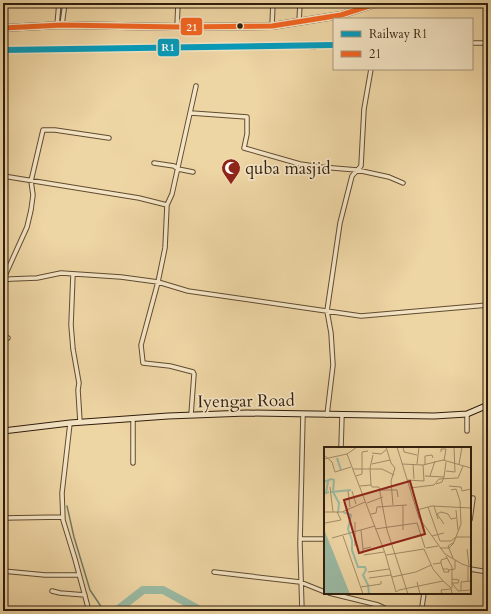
<svg xmlns="http://www.w3.org/2000/svg" width="491" height="614" font-family="Cardo,serif">
<style>
.lines{fill:none;stroke-linecap:round;stroke-linejoin:round}
.stream{stroke:#707b67;stroke-width:1.5}
.river{stroke:#9ab9a3;stroke-width:8}
.minor-casing{stroke:#604c32;stroke-width:5.5}
.secondary-casing{stroke:#301e0c;stroke-width:7}
.primary-casing{stroke:#301e0c;stroke-width:8}
.minor{stroke:#f4e4c4;stroke-width:3.5}
.secondary{stroke:#f4e4c4;stroke-width:5}
.primary{stroke:#e7ba72;stroke-width:6}
.rail{stroke:#301e0c;stroke-width:1.5;stroke-dasharray:7 7;stroke-linecap:butt}
.bus-1-casing{stroke:#f4e4c4;stroke-width:8}
.bus-1{stroke:#f26522;stroke-width:5}
.rail-1-casing{stroke:#f4e4c4;stroke-width:9}
.rail-1{stroke:#059bbb;stroke-width:6}
.bus-dot{fill:#301e0c;stroke:#f4e4c4;stroke-width:1.5}
.labels{text-anchor:middle;dominant-baseline:central;stroke-width:3.5;stroke-linejoin:round;paint-order:stroke}
.poi-label{font-size:17px;fill:#301e0c;stroke:#f4e4c4;text-anchor:start}
.street-label{font-size:17px;fill:#301e0c;stroke:#f4e4c4}
.inset-river{fill:none;stroke:#9ab9a3;stroke-width:2}
.inset-road{fill:none;stroke:#a28c67;stroke-width:1}
.view{fill:#8f2418;fill-opacity:0.15;stroke:#8f2418;stroke-width:2}
.inset-edge{fill:none;stroke:#301e0c;stroke-width:2}
.line-badge{stroke:#f4e4c4;stroke-width:1.5}
.badge-label{font-size:11px;text-anchor:middle;font-weight:bold;fill:#fff}
</style>
<rect width="100%" height="100%" fill="#eed5a4"/>
<filter id="stains"><feTurbulence type="fractalNoise" baseFrequency=".005" numOctaves="4"/><feColorMatrix values="0 0 0 0 .2 0 0 0 0 .09 0 0 0 0 .02 0 0 0 .5 -.17"/></filter>
<radialGradient id="worn" r=".72"><stop offset=".6" stop-color="#630" stop-opacity="0"/><stop offset="1" stop-color="#630" stop-opacity=".3"/></radialGradient>
<g class="lines">
<!-- stream -->
<path class="stream" d="M 67,506 L 74,537 L 90,590 L 104,611"/>
<!-- river -->
<path class="river" d="M 116,611 L 143,590 L 163,590 L 202,611"/>
<!-- minor casing -->
<g class="minor-casing">
<path id="minor" d="M 299,22 L 300,3
M 57,25 L 59,3
M 62,25 L 65,3
M 272,26 L 273,3
M 177,27 L 178,3
M 472,43 L 488,43
M 191,113 L 247,117 L 247,134 L 244,148 L 300,164 L 321,167 L 357,170 L 389,177 L 403,183
M 154,163 L 174,166 L 178,169 L 193,172
M 3,176 L 139,198 L 167,205
M 73,274 L 71,325 L 73,349 L 79,383 L 78,390 L 80,422
M 3,280 L 11,279 L 37,278 L 61,273 L 121,277 L 158,282 L 188,291 L 361,316 L 488,305
M 3,280 L 27,227 L 31,210 L 33,195 L 31,181 L 43,130 L 55,130 L 109,138
M 3,337 L 8,338
M 191,415 L 194,374 L 193,372 L 170,366 L 143,363 L 141,345 L 158,282 L 165,248 L 167,205 L 172,194 L 196,86
M 327,415 L 333,365 L 331,333 L 327,311 L 340,223 L 352,176 L 361,166 L 364,109 L 371,69
M 133,419 L 133,463
M 70,423 L 62,493 L 63,520 L 75,559 L 89,611
M 467,431 L 467,414
M 341,448 L 342,415
M 3,518 L 63,517
M 470,520 L 473,498
M 300,539 L 325,539
M 470,569 L 488,572
M 3,571 L 45,575 L 79,575
M 214,572 L 300,582 L 325,592
M 52,591 L 60,593 L 85,595
M 329,593 L 378,605 L 391,611
M 422,607 L 424,593
M 302,611 L 300,544 L 303,414"/>
</g>
<!-- secondary casing -->
<g class="secondary-casing">
<path id="secondary" d="M 3,431 L 70,423 L 168,416 L 247,413 L 434,416 L 467,414 L 488,405"/>
</g>
<!-- primary casing -->
<g class="primary-casing">
<path id="primary" d="M 3,28 L 62,25 L 177,27 L 272,26 L 341,15 L 378,3"/>
</g>
<!-- minor -->
<use href="#minor" class="minor"/>
<!-- secondary -->
<use href="#secondary" class="secondary"/>
<!-- primary -->
<use href="#primary" class="primary"/>
<!-- rail -->
<path class="rail" d="M 3,53 L 199,49 L 316,49"/>
<!-- bus-1 casing -->
<g class="bus-1-casing">
<path id="bus-1" d="M 3,28 L 62,25 L 177,27 L 272,26 L 341,15 L 378,3"/>
</g>
<!-- bus-1 -->
<use href="#bus-1" class="bus-1"/>
<!-- rail-1 casing -->
<g class="rail-1-casing">
<path id="rail-1" d="M 3,50 L 334,45"/>
</g>
<!-- rail-1 -->
<use href="#rail-1" class="rail-1"/>
</g>
<!-- icons -->
<defs>
<g id="mosque-pin" transform="scale(1)"><path d="M0 17L-7.5 6A9.5 9.5 0 1 1 7.5 6Z" fill="#8f2418" stroke="#f4e4c4"/><path d="M3.5-4.9A6 6 0 1 0 3.5 4.9A5 5 0 1 1 3.5-4.9Z" fill="#fff"/></g>
</defs>
<g fill-rule="evenodd">
<use href="#mosque-pin" x="231" y="168"/>
</g>
<!-- markers -->
<circle class="bus-dot" cx="240" cy="26" r="3.5"/>
<g class="labels">
<!-- poi labels -->
<g class="poi-label">
<text x="245" y="168">quba masjid</text>
</g>
<!-- street labels -->
<g class="street-label">
<text transform="translate(246 401) rotate(-1)">Iyengar Road</text>
</g>
</g>
<!-- overview -->
<g transform="translate(324 447)">
<rect width="147" height="147" fill="#eed5a4"/>
<path d="M 0,81 L 2,87 L 26,147 L 0,147 Z" fill="#9ab9a3"/>
<path class="inset-river" d="M 13,11 L 17,23M 4,34 L 2,46 L 5,45M 0,35 L 7,32 L 10,33 L 9,45 L 15,56 L 14,66M 7,45 L 27,43M 19,65 L 27,68 L 24,82 L 28,93M 28,93 L 28,103 L 34,120 L 41,120 L 42,123 L 39,128 L 44,138 L 45,147"/>
<path class="inset-road" d="M 33,0 L 23,7 L 61,106 L 72,145 L 75,143M 62,0 L 67,16 L 71,21 L 67,34 L 69,58M 73,0 L 95,71 L 121,107 L 138,117 L 147,120M 79,0 L 80,5 L 93,8M 117,5 L 117,2 L 122,2 L 120,14M 48,6 L 57,7 L 62,3M 0,8 L 8,15 L 11,25 L 27,20M 0,12 L 23,7M 48,17 L 66,13M 78,17 L 99,18 L 119,13 L 147,21M 89,17 L 90,32M 93,17 L 95,0M 135,17 L 138,0M 101,18 L 101,9 L 108,8 L 109,11M 29,22 L 58,22 L 70,28M 122,24 L 131,25 L 130,0M 32,29 L 38,27 L 38,5 L 44,4M 101,29 L 120,30 L 118,35 L 112,37M 106,29 L 111,14M 120,30 L 122,15M 83,33 L 100,34 L 99,18M 47,38 L 46,21 L 49,8M 36,39 L 47,38 L 48,40 L 55,40 L 63,83 L 84,147M 125,39 L 137,40 L 138,44 L 147,42M 6,40 L 9,65M 86,41 L 110,38 L 115,32 L 134,31 L 139,19M 56,43 L 73,43 L 74,50M 127,43 L 132,42 L 136,54 L 137,77 L 130,95 L 124,99 L 129,111M 24,44 L 26,60M 28,44 L 32,57M 43,56 L 59,50M 110,59 L 114,72M 104,60 L 116,94 L 127,94 L 132,90 L 147,90M 93,63 L 108,59 L 147,61M 132,63 L 134,83M 0,65 L 18,65 L 41,55M 47,67 L 52,66 L 53,60 L 83,58M 113,67 L 117,65 L 124,67 L 127,72 L 132,71M 113,67 L 120,77M 31,75 L 31,99M 1,76 L 17,73 L 13,65M 51,82 L 93,76 L 101,101M 37,83 L 39,102M 79,83 L 79,58M 19,89 L 39,147M 108,89 L 120,86M 8,91 L 51,79M 102,101 L 114,99M 116,101 L 125,101 L 130,96M 143,102 L 145,119M 34,106 L 39,106 L 39,102 L 47,100M 40,108 L 60,105M 62,108 L 100,102 L 109,122 L 119,134M 122,109 L 128,120 L 128,141M 117,116 L 120,125 L 125,125 L 124,122 L 119,122M 109,117 L 117,116 L 117,113 L 123,111M 144,119 L 144,135M 124,123 L 131,122 L 131,113M 44,125 L 65,122M 68,130 L 92,125 L 107,118M 45,131 L 67,128M 128,132 L 135,133 L 134,136 L 128,136 L 134,144 L 147,143M 93,135 L 96,147M 37,140 L 57,137 L 57,134M 75,143 L 119,134 L 127,141 L 128,147M 137,144 L 137,135 L 147,134M 118,147 L 117,143 L 127,142"/>
<path class="view" d="M 86,34 L 101,87 L 35,106 L 20,53 Z"/>
<rect width="147" height="147" class="inset-edge"/>
</g>
<g class="line-badge">
<rect x="180" y="17" width="23" height="19" rx="4" fill="#f26522"/>
<rect x="157" y="38" width="23" height="19" rx="4" fill="#059bbb"/>
</g>
<g class="badge-label">
<text x="192" y="31">21</text>
<text x="168" y="51">R1</text>
</g>
<!-- margin -->
<rect width="491" height="614" fill="none" stroke="#eed5a4" stroke-width="16"/>
<rect x="4" y="4" width="483" height="606" fill="none" stroke="#301e0c" stroke-width="2"/>
<rect x="8" y="8" width="475" height="598" fill="none" stroke="#301e0c"/>
<!-- legend -->
<rect x="333" y="18" width="140" height="52" fill="#f4e4c4" stroke="#a6957a"/>
<rect x="341" y="31" width="20" height="6" fill="#059bbb" stroke="#a6957a"/>
<text x="369" y="38" font-size="12" fill="#301e0c">Railway R1</text>
<rect x="341" y="51" width="20" height="6" fill="#f26522" stroke="#a6957a"/>
<text x="369" y="58" font-size="12" fill="#301e0c">21</text>
<rect width="100%" height="100%" filter="url(#stains)"/>
<rect width="100%" height="100%" fill="url(#worn)"/>
</svg>
